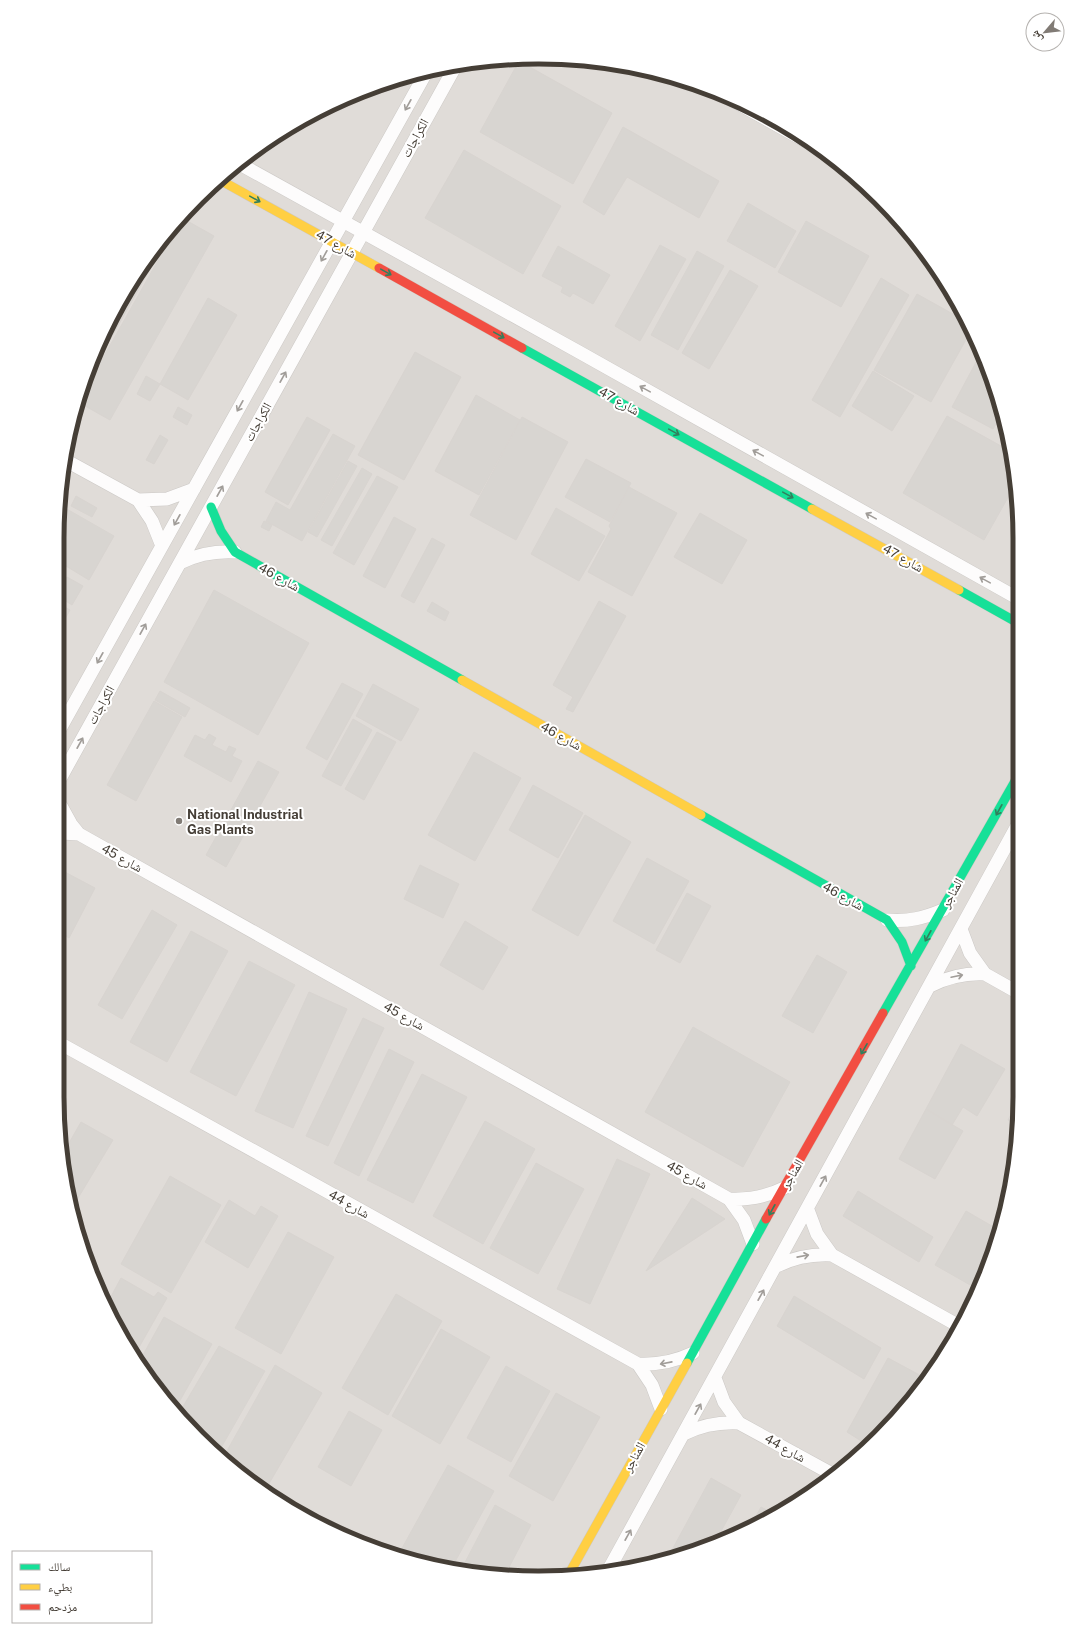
<svg xmlns="http://www.w3.org/2000/svg" width="1077" height="1635" font-family="'Public Sans','Noto Naskh Arabic',sans-serif">
<style>
.industrial{fill:#e0dcd8}
.building{fill:#d8d5d1;stroke:#d8d4d0}
.lines{fill:none;stroke-linecap:round;stroke-linejoin:round}
.street-casing{stroke:#ccc9c6;stroke-width:14}
.fast-casing{stroke:#cec9c1;stroke-width:10}
.slow-casing{stroke:#cec9c1;stroke-width:10}
.jam-casing{stroke:#cec9c1;stroke-width:10}
.street{stroke:#fdfcfc;stroke-width:13}
.fast{stroke:#16e098;stroke-width:9}
.slow{stroke:#ffcf43;stroke-width:9}
.jam{stroke:#f24e42;stroke-width:9}
.oneway{stroke:#a19d99}
.oneway2{stroke:#327f5d}
.poi-dot{fill:#817b75;stroke:#fff;stroke-width:1.5}
.labels{text-anchor:middle;dominant-baseline:central;stroke-width:4;stroke-linejoin:round;paint-order:stroke}
.street-label{font-size:13px;fill:#453e36;stroke:#fff}
.poi-label{font-size:13px;font-weight:bold;fill:#453e36;stroke:#fff;text-anchor:start}
.rim{fill:none;stroke:#453e36;stroke-width:5}
</style>
<rect width="100%" height="100%" fill="#f0edea"/>
<!-- industrial -->
<path class="industrial" d="M 507,58 L 601,61 L 693,82 L 779,121 L 856,176 L 920,245 L 970,325 L 1004,414 L 1019,507 L 1016,1159 L 983,1281 L 939,1364 L 901,1414 L 806,1497 L 723,1541 L 663,1562 L 538,1578 L 445,1569 L 384,1552 L 298,1514 L 245,1478 L 177,1414 L 138,1364 L 82,1251 L 61,1160 L 61,475 L 82,384 L 107,326 L 176,221 L 245,157 L 325,107 L 414,73 Z"/>
<!-- building -->
<path class="building" d="M 519,61 L 612,113 L 573,184 L 480,132 Z
M 623,127 L 719,181 L 699,218 L 627,177 L 604,215 L 583,202 Z
M 464,150 L 561,206 L 523,274 L 425,218 Z
M 748,203 L 796,231 L 775,268 L 727,241 Z
M 179,218 L 80,393 L 82,384 L 107,326 Z
M 182,218 L 214,236 L 110,420 L 78,402 Z
M 806,221 L 869,256 L 841,307 L 778,272 Z
M 660,245 L 686,259 L 640,341 L 615,326 Z
M 558,246 L 610,275 L 593,304 L 573,293 L 570,297 L 561,292 L 563,287 L 542,276 Z
M 697,251 L 724,266 L 678,350 L 651,335 Z
M 730,270 L 758,286 L 709,369 L 682,353 Z
M 881,278 L 909,295 L 840,417 L 812,400 Z
M 917,294 L 969,323 L 972,329 L 931,402 L 874,370 Z
M 208,298 L 237,315 L 188,400 L 160,384 Z
M 415,352 L 461,377 L 404,480 L 358,455 Z
M 981,353 L 1004,414 L 1006,430 L 996,424 L 993,429 L 952,407 Z
M 873,371 L 914,396 L 892,431 L 852,406 Z
M 146,376 L 160,384 L 150,401 L 137,394 Z
M 476,395 L 520,420 L 479,495 L 435,471 Z
M 178,407 L 192,415 L 187,425 L 173,417 Z
M 947,416 L 1010,451 L 1015,485 L 984,540 L 903,493 Z
M 307,417 L 330,430 L 288,505 L 265,492 Z
M 522,417 L 568,442 L 516,540 L 470,515 Z
M 333,434 L 355,446 L 302,541 L 266,521 L 276,502 L 290,510 Z
M 160,435 L 168,440 L 154,464 L 146,460 Z
M 586,459 L 631,483 L 610,522 L 565,497 Z
M 348,461 L 357,466 L 317,537 L 308,532 Z
M 362,468 L 372,474 L 332,546 L 321,540 Z
M 377,476 L 398,487 L 354,565 L 333,553 Z
M 629,487 L 677,513 L 632,596 L 588,572 L 611,529 L 609,526 Z
M 76,496 L 97,508 L 92,517 L 71,506 Z
M 65,508 L 114,536 L 89,580 L 61,563 L 61,513 Z
M 556,508 L 605,536 L 579,581 L 531,554 Z
M 700,513 L 747,540 L 722,584 L 674,557 Z
M 394,517 L 416,529 L 385,588 L 363,576 Z
M 264,521 L 272,525 L 269,531 L 261,527 Z
M 432,538 L 445,545 L 414,603 L 401,596 Z
M 67,577 L 83,586 L 72,605 L 61,598 L 61,587 Z
M 214,590 L 309,643 L 258,735 L 164,682 Z
M 599,601 L 626,616 L 573,712 L 566,709 L 573,697 L 553,685 Z
M 432,602 L 449,612 L 445,621 L 427,611 Z
M 61,605 L 70,610 L 61,626 Z
M 342,683 L 363,694 L 327,760 L 306,748 Z
M 373,684 L 419,709 L 401,741 L 356,716 Z
M 160,691 L 190,708 L 185,717 L 155,700 Z
M 154,701 L 182,717 L 136,801 L 107,785 Z
M 353,719 L 372,730 L 341,786 L 322,776 Z
M 377,732 L 396,742 L 364,800 L 345,789 Z
M 209,734 L 216,738 L 212,745 L 226,752 L 229,746 L 236,749 L 232,756 L 242,761 L 231,782 L 184,756 L 195,735 L 205,740 Z
M 474,752 L 521,778 L 475,861 L 428,835 Z
M 258,761 L 279,772 L 226,867 L 206,855 Z
M 533,785 L 583,813 L 558,858 L 509,830 Z
M 585,815 L 631,842 L 578,936 L 532,910 Z
M 647,858 L 689,881 L 654,944 L 613,921 Z
M 420,865 L 459,884 L 443,918 L 404,899 Z
M 61,870 L 95,888 L 69,938 L 61,933 Z
M 687,893 L 711,906 L 680,963 L 656,950 Z
M 152,910 L 177,925 L 122,1019 L 98,1005 Z
M 465,921 L 508,947 L 483,990 L 440,965 Z
M 191,931 L 228,951 L 167,1062 L 130,1042 Z
M 817,955 L 847,972 L 813,1033 L 782,1016 Z
M 249,961 L 295,985 L 236,1096 L 190,1072 Z
M 309,992 L 347,1009 L 293,1128 L 255,1111 Z
M 363,1018 L 384,1028 L 328,1146 L 306,1136 Z
M 693,1027 L 790,1082 L 743,1167 L 645,1112 Z
M 961,1044 L 1005,1069 L 977,1116 L 963,1107 L 952,1125 L 926,1109 Z
M 389,1049 L 414,1062 L 359,1176 L 334,1163 Z
M 422,1074 L 467,1097 L 413,1203 L 367,1180 Z
M 1016,1105 L 1016,1125 L 1008,1120 Z
M 926,1109 L 963,1131 L 935,1179 L 899,1159 Z
M 485,1121 L 535,1149 L 483,1244 L 433,1216 Z
M 81,1122 L 113,1140 L 72,1208 L 61,1157 Z
M 617,1159 L 650,1174 L 590,1304 L 557,1289 Z
M 536,1163 L 584,1189 L 538,1274 L 490,1248 Z
M 170,1176 L 221,1205 L 171,1293 L 121,1264 Z
M 858,1191 L 933,1237 L 919,1262 L 843,1216 Z
M 692,1198 L 725,1219 L 646,1271 Z
M 229,1200 L 255,1216 L 261,1206 L 278,1216 L 248,1268 L 205,1242 Z
M 966,1211 L 997,1229 L 983,1281 L 979,1290 L 935,1265 Z
M 288,1232 L 334,1257 L 281,1354 L 235,1328 Z
M 90,1266 L 100,1272 L 96,1278 Z
M 121,1278 L 154,1297 L 158,1292 L 167,1298 L 134,1356 L 108,1302 Z
M 396,1294 L 442,1321 L 388,1415 L 342,1388 Z
M 794,1296 L 881,1348 L 864,1379 L 777,1326 Z
M 164,1317 L 212,1344 L 174,1411 L 138,1364 Z
M 441,1329 L 490,1357 L 440,1444 L 392,1416 Z
M 219,1346 L 265,1371 L 218,1453 L 178,1415 Z
M 888,1358 L 927,1379 L 901,1414 L 866,1444 L 847,1432 Z
M 275,1365 L 322,1393 L 267,1487 L 234,1468 L 223,1458 Z
M 506,1366 L 550,1391 L 511,1462 L 467,1438 Z
M 556,1393 L 600,1417 L 553,1501 L 509,1476 Z
M 349,1411 L 382,1430 L 351,1486 L 318,1467 Z
M 448,1465 L 494,1491 L 451,1569 L 426,1564 L 401,1550 Z
M 711,1478 L 741,1495 L 714,1544 L 666,1561 Z
M 495,1505 L 531,1525 L 505,1575 L 461,1570 Z
M 761,1507 L 774,1514 L 750,1527 Z"/>
<g class="lines">
<!-- street casing -->
<g class="street-casing">
<path id="street" d="M 732,100 L 811,144
M 238,163 L 579,352 L 1019,599
M 65,460 L 138,500 L 152,521 L 162,546
M 138,500 L 167,499 L 194,489
M 180,563 C 198,554 215,551 235,552
M 61,727 L 427,71
M 61,777 L 455,67
M 61,806 L 71,824 L 79,834 L 729,1199 L 744,1220 L 753,1244
M 61,833 L 79,834
M 887,920 C 908,922 924,918 943,910
M 961,929 L 970,953 L 985,974 L 1017,992
M 930,986 C 948,977 965,973 985,974
M 61,1044 L 638,1364 L 652,1385 L 661,1409
M 729,1199 C 750,1200 766,1197 784,1188
M 808,1210 L 817,1234 L 832,1255 L 959,1326
M 777,1266 C 795,1257 811,1254 832,1255
M 638,1364 C 658,1365 674,1362 693,1353
M 715,1378 L 724,1402 L 739,1423 L 832,1474
M 684,1434 C 702,1425 718,1422 739,1423
M 609,1569 L 1017,826"/>
</g>
<!-- fast casing -->
<g class="fast-casing">
<path id="fast" d="M 522,348 L 812,509
M 211,507 L 221,531 L 235,552 L 462,680
M 959,590 L 1018,623
M 701,815 L 887,920 L 902,942 L 911,966
M 883,1013 L 1018,776
M 687,1363 L 766,1219"/>
</g>
<!-- slow casing -->
<g class="slow-casing">
<path id="slow" d="M 220,180 L 379,268
M 812,509 L 959,590
M 462,680 L 701,815
M 569,1574 L 687,1363"/>
</g>
<!-- jam casing -->
<g class="jam-casing">
<path id="jam" d="M 379,268 L 522,348
M 766,1219 L 883,1013"/>
</g>
<!-- street -->
<use href="#street" class="street"/>
<!-- fast -->
<use href="#fast" class="fast"/>
<!-- slow -->
<use href="#slow" class="slow"/>
<!-- jam -->
<use href="#jam" class="jam"/>
</g>
<!-- one-way arrows -->
<defs><path id="oneway-shaft" d="M-6 0H5M1.5-3L5.5 0L1.5 3" fill="none" stroke-width="1.6" stroke-linecap="round" stroke-linejoin="round"/></defs>
<g class="oneway">
<use href="#oneway-shaft" transform="translate(408 105) rotate(119)"/>
<use href="#oneway-shaft" transform="translate(324 256) rotate(119)"/>
<use href="#oneway-shaft" transform="translate(283 377) rotate(-61)"/>
<use href="#oneway-shaft" transform="translate(645 389) rotate(-151)"/>
<use href="#oneway-shaft" transform="translate(240 406) rotate(119)"/>
<use href="#oneway-shaft" transform="translate(758 453) rotate(-151)"/>
<use href="#oneway-shaft" transform="translate(220 491) rotate(-61)"/>
<use href="#oneway-shaft" transform="translate(871 516) rotate(-151)"/>
<use href="#oneway-shaft" transform="translate(177 520) rotate(119)"/>
<use href="#oneway-shaft" transform="translate(985 580) rotate(-151)"/>
<use href="#oneway-shaft" transform="translate(143 629) rotate(-61)"/>
<use href="#oneway-shaft" transform="translate(100 658) rotate(119)"/>
<use href="#oneway-shaft" transform="translate(80 743) rotate(-61)"/>
<use href="#oneway-shaft" transform="translate(957 976) rotate(-12)"/>
<use href="#oneway-shaft" transform="translate(823 1181) rotate(-61)"/>
<use href="#oneway-shaft" transform="translate(803 1256) rotate(-11)"/>
<use href="#oneway-shaft" transform="translate(761 1295) rotate(-61)"/>
<use href="#oneway-shaft" transform="translate(666 1363) rotate(169)"/>
<use href="#oneway-shaft" transform="translate(698 1409) rotate(-61)"/>
<use href="#oneway-shaft" transform="translate(628 1535) rotate(-61)"/>
</g>
<g class="oneway2">
<use href="#oneway-shaft" transform="translate(255 199) rotate(29)"/>
<use href="#oneway-shaft" transform="translate(386 272) rotate(29)"/>
<use href="#oneway-shaft" transform="translate(499 335) rotate(29)"/>
<use href="#oneway-shaft" transform="translate(674 432) rotate(29)"/>
<use href="#oneway-shaft" transform="translate(788 495) rotate(29)"/>
<use href="#oneway-shaft" transform="translate(999 810) rotate(119)"/>
<use href="#oneway-shaft" transform="translate(928 936) rotate(119)"/>
<use href="#oneway-shaft" transform="translate(864 1049) rotate(120)"/>
<use href="#oneway-shaft" transform="translate(772 1210) rotate(119)"/>
</g>
<!-- markers -->
<circle class="poi-dot" cx="179" cy="821" r="4"/>
<g class="labels">
<!-- street labels -->
<g class="street-label">
<text transform="translate(415 138) rotate(-61)">الكراجات</text>
<text transform="translate(336 244) rotate(29)">شارع 47</text>
<text transform="translate(619 401) rotate(29)">شارع 47</text>
<text transform="translate(258 422) rotate(-61)">الكراجات</text>
<text transform="translate(903 558) rotate(29)">شارع 47</text>
<text transform="translate(279 577) rotate(29)">شارع 46</text>
<text transform="translate(101 705) rotate(-61)">الكراجات</text>
<text transform="translate(561 736) rotate(29)">شارع 46</text>
<text transform="translate(122 858) rotate(29)">شارع 45</text>
<text transform="translate(952 893) rotate(-61)">المناجر</text>
<text transform="translate(843 896) rotate(29)">شارع 46</text>
<text transform="translate(404 1016) rotate(29)">شارع 45</text>
<text transform="translate(792 1174) rotate(-60)">المناجر</text>
<text transform="translate(687 1175) rotate(29)">شارع 45</text>
<text transform="translate(349 1204) rotate(29)">شارع 44</text>
<text transform="translate(785 1448) rotate(29)">شارع 44</text>
<text transform="translate(634 1457) rotate(-61)">المناجر</text>
</g>
<!-- poi labels -->
<g class="poi-label">
<text x="187" y="814">National Industrial<tspan x="187" dy="15">Gas Plants</tspan></text>
</g>
</g>
<!-- crop -->
<path d="M0 0H1077V1635H0ZM538 64H539A474 474 0 0 1 1013 538V1097A474 474 0 0 1 539 1571H538A474 474 0 0 1 64 1097V538A474 474 0 0 1 538 64Z" fill="#fff" fill-rule="evenodd"/>
<path class="rim" d="M538 64H539A474 474 0 0 1 1013 538V1097A474 474 0 0 1 539 1571H538A474 474 0 0 1 64 1097V538A474 474 0 0 1 538 64Z"/>
<!-- legend -->
<rect x="12" y="1551" width="140" height="72" fill="#ffffff" stroke="#b5b2af"/>
<rect x="20" y="1564" width="20" height="6" fill="#16e098" stroke="#b5b2af"/>
<text x="48" y="1571" font-size="12" fill="#453e36">سالك</text>
<rect x="20" y="1584" width="20" height="6" fill="#ffcf43" stroke="#b5b2af"/>
<text x="48" y="1591" font-size="12" fill="#453e36">بطيء</text>
<rect x="20" y="1604" width="20" height="6" fill="#f24e42" stroke="#b5b2af"/>
<text x="48" y="1611" font-size="12" fill="#453e36">مزدحم</text>
<!-- north arrow -->
<g transform="translate(1045 32) rotate(242)"><circle r="19" fill="#ffffff" stroke="#b5b2af"/>
<path d="M0-3L7 15L0 10L-7 15Z" fill="#817b75"/>
<text y="-6" font-size="11" font-weight="bold" text-anchor="middle" fill="#453e36">ش</text>
</g>
</svg>
